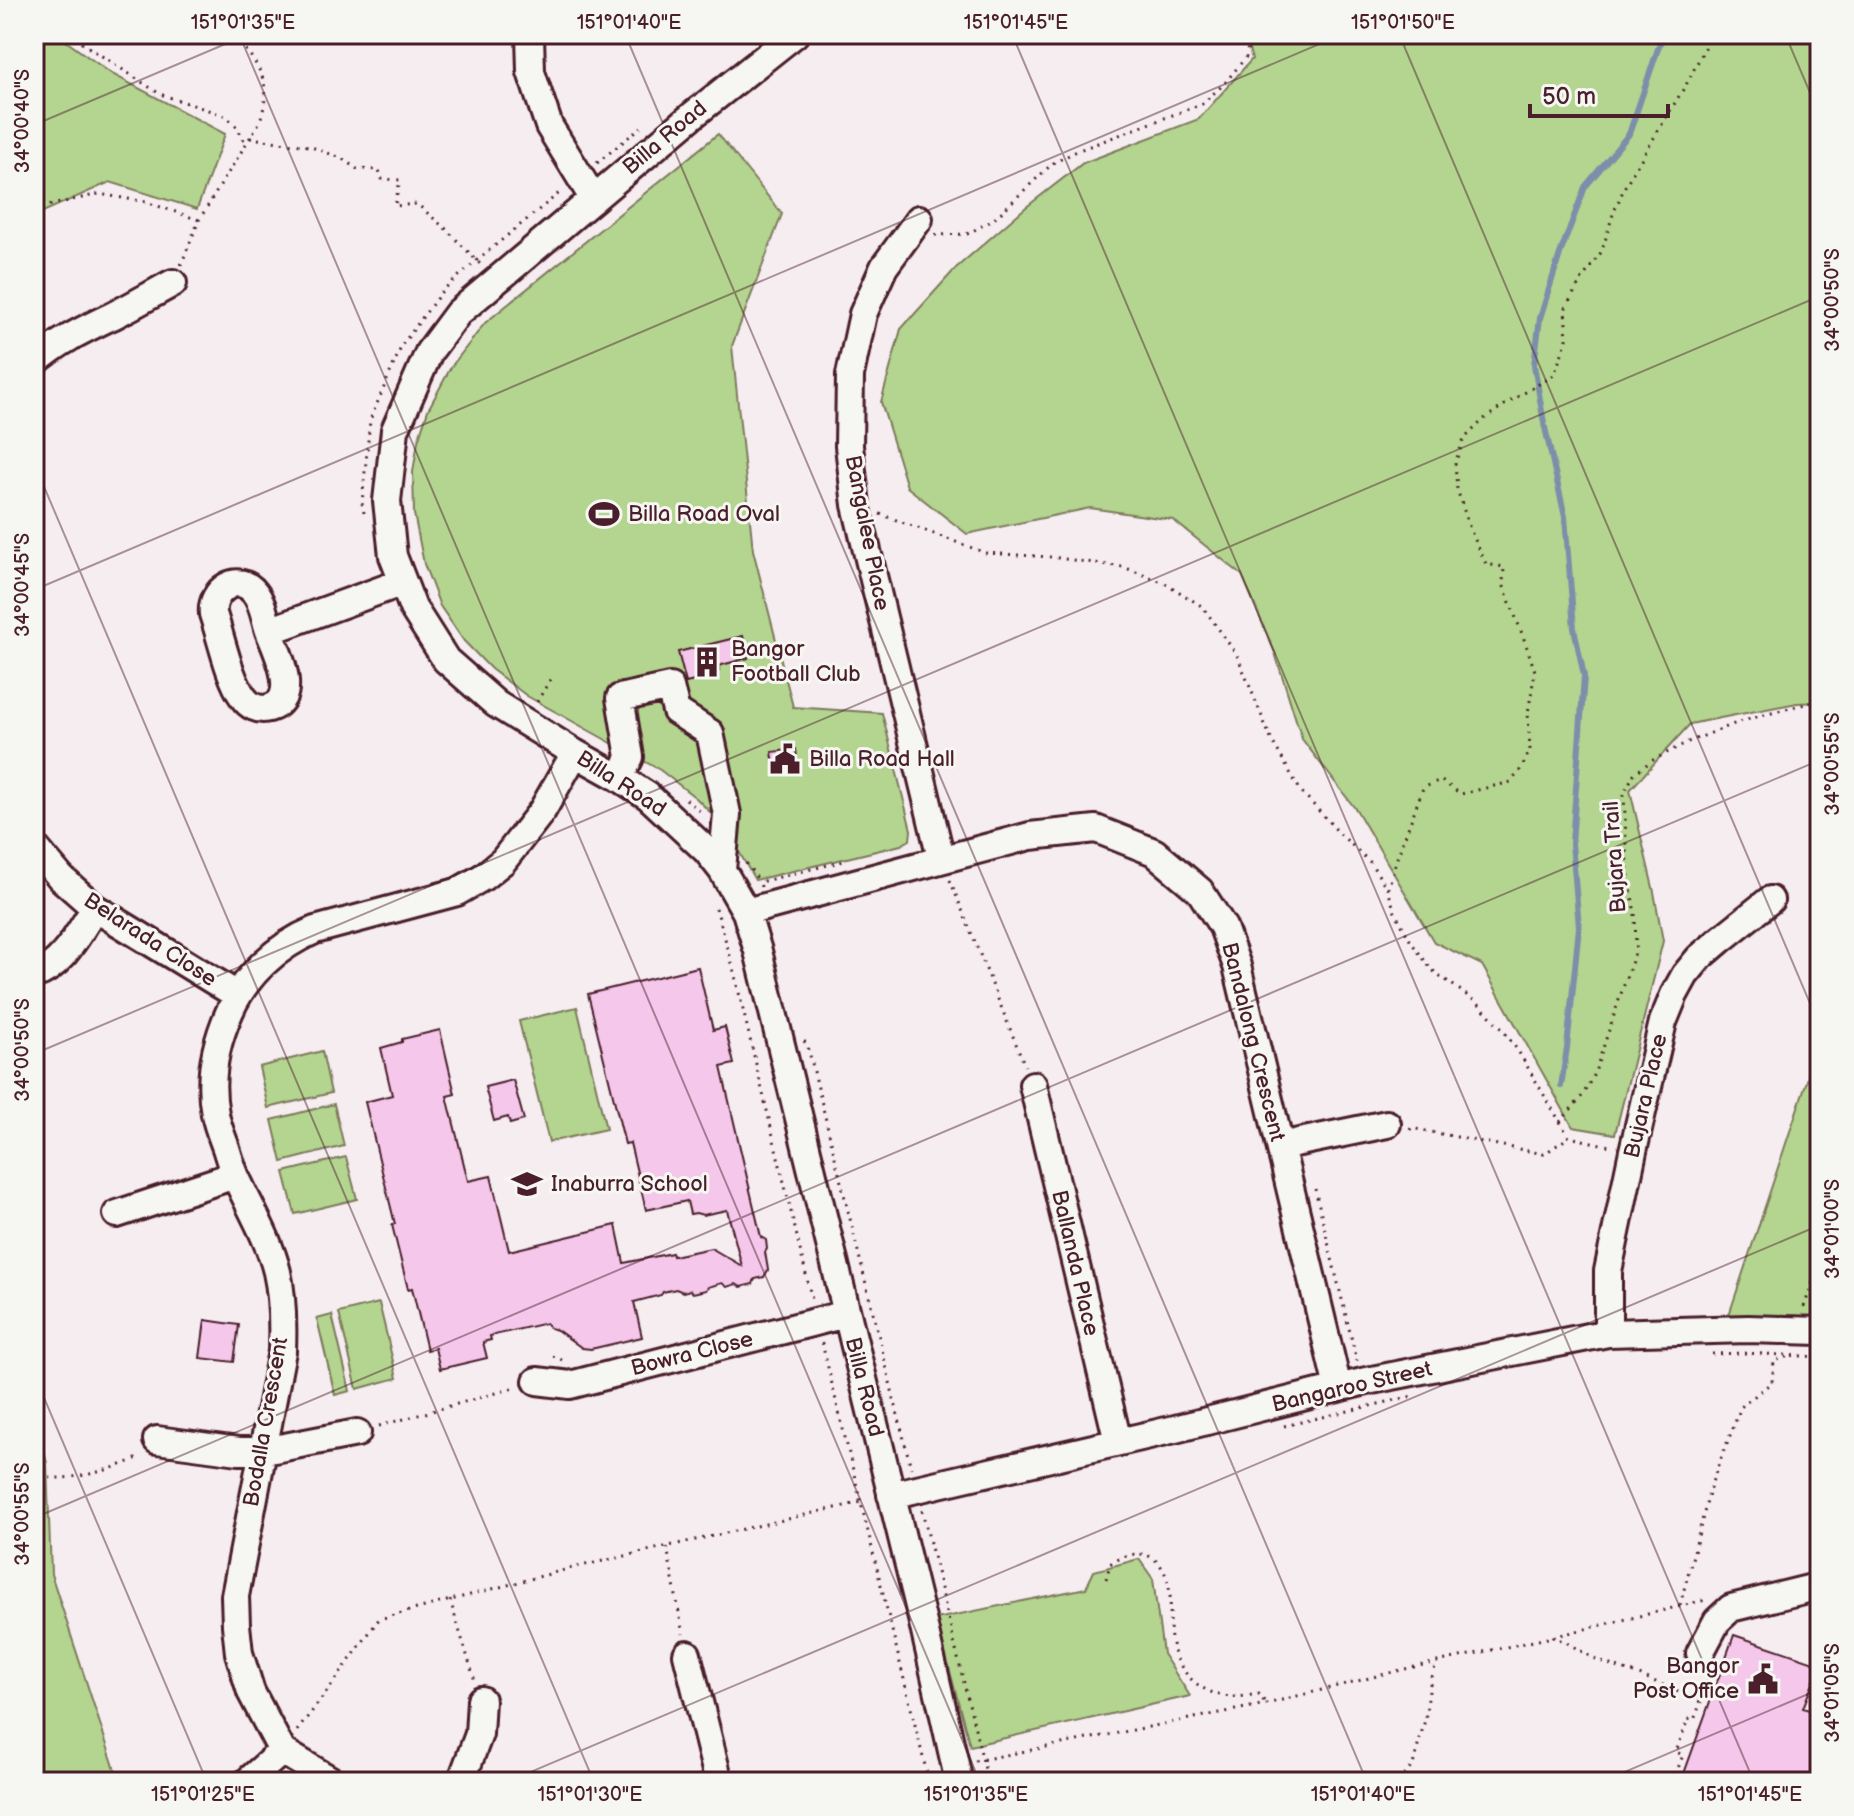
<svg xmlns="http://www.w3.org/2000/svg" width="1854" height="1816" font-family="'Balsamiq Sans',sans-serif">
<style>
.green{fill:#b3d58f;stroke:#7e7a5d;stroke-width:2}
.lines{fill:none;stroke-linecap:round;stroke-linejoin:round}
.stream{stroke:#7c8faa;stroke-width:6}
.building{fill:#f5c7eb;stroke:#4a1f2b;stroke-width:2}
.minor-casing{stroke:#4a1f2b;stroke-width:32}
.path{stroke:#4a1f2b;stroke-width:3;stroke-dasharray:2 6;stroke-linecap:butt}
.minor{stroke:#f6f6f2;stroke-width:26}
.ticks{fill:none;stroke:#4a1f2b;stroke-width:2;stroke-opacity:0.45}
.labels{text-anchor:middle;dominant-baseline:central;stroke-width:6;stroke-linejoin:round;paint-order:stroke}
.street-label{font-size:22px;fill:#4a1f2b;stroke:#f6f6f2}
.poi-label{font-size:22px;fill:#4a1f2b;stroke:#f6f6f2;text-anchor:start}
.neatline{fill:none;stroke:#4a1f2b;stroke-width:3}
.ticks-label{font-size:20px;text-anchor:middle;fill:#4a1f2b}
</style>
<rect width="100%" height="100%" fill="#f6edf1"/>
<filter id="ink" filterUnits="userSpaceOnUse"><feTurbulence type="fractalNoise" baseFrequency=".0125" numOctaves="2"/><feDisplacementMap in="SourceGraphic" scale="16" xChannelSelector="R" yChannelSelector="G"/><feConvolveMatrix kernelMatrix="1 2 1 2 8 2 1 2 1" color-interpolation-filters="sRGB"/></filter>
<g filter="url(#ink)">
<!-- green -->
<path class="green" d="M 34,34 L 56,34 L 112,74 L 225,134 L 197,209 L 110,182 L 34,216 Z
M 1244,34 L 1820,34 L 1820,702 L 1797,703 L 1690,724 L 1630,790 L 1654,892 L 1663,941 L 1615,1134 L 1573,1127 L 1482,965 L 1434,942 L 1357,811 L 1302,739 L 1275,653 L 1242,575 L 1173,520 L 1090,508 L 967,534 L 907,487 L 881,402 L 901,329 L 956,268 L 1025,208 L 1083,163 L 1199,119 L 1252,59 Z
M 718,134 L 782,214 L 732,346 L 753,550 L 793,707 L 882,713 L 911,830 L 910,840 L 901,845 L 755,880 L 725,827 L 696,798 L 660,770 L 527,696 L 491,669 L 464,641 L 440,606 L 424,564 L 414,514 L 413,472 L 418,441 L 428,410 L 451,367 L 485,323 Z
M 577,1007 L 606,1129 L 549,1142 L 519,1021 Z
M 1820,1041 L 1820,1290 L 1810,1320 L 1729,1315 Z
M 322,1051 L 331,1093 L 268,1108 L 259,1067 Z
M 334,1104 L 344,1146 L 282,1162 L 272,1120 Z
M 346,1157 L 357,1199 L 295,1214 L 284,1172 Z
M 379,1303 L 397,1378 L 357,1389 L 339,1313 Z
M 332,1315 L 350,1391 L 335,1395 L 317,1319 Z
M 34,1414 L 47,1463 L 51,1574 L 119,1782 L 34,1782 Z
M 1139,1559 L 1153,1579 L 1163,1654 L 1190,1696 L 970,1746 L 936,1619 L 1086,1588 L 1094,1571 Z"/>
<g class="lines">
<!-- stream -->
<path class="stream" d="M 1561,1086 L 1567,1048 L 1579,927 L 1572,843 L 1584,676 L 1574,628 L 1565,517 L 1544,423 L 1534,365 L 1540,318 L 1560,254 L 1585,187 L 1629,134 L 1663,34"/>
</g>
<!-- building -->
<path class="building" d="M 743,636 L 748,658 L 718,666 L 719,670 L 706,673 L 707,678 L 686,683 L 678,652 Z
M 796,749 L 798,767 L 775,770 L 772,752 Z
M 698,967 L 713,1030 L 725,1027 L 734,1064 L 721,1067 L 761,1237 L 766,1240 L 767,1249 L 765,1252 L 768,1270 L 764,1277 L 755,1279 L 753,1284 L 741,1287 L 736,1284 L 727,1287 L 722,1283 L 708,1287 L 706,1290 L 693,1293 L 690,1290 L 683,1292 L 676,1289 L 663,1292 L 661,1295 L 634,1302 L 642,1337 L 591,1349 L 582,1348 L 557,1330 L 550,1328 L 546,1323 L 490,1336 L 491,1340 L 483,1342 L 487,1358 L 440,1369 L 435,1348 L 427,1350 L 412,1288 L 408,1289 L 392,1225 L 395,1224 L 365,1102 L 392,1095 L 381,1048 L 402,1042 L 402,1039 L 440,1030 L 455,1094 L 447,1096 L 468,1181 L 491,1176 L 509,1251 L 616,1225 L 624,1263 L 672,1253 L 673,1256 L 711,1248 L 742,1266 L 727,1210 L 703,1215 L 696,1213 L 690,1214 L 687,1201 L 646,1210 L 630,1143 L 625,1144 L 588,994 Z
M 513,1080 L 524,1120 L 510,1124 L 508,1117 L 494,1121 L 485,1087 Z
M 205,1320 L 239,1325 L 234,1362 L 200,1358 Z
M 1734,1635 L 1820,1664 L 1803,1708 L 1820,1714 L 1820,1782 L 1681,1782 Z"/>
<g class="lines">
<!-- minor casing -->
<g class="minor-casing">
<path id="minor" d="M 530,34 L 531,72 L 549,126 L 593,198
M 795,34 L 693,115 L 458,313 L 429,352 L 395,430 L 387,501 L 393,556 L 413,608 L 446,660 L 496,704 L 575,753 L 620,778 L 648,796 L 707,851 L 722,870 L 746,912 L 758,951 L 923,1623 L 959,1782
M 919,219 L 884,267 L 863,314 L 850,375 L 849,446 L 856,505 L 941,858
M 34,363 C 60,340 85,329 116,314 C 136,304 154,293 173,283
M 269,631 C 265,619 263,603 255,593 C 239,571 210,590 213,614 C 221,637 229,678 243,697 C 249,706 258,711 269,708 C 301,699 277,651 269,631 L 403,582
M 620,778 L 630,757 L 620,698 L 670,687 L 676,711 L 710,733 L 727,814 L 722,870
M 34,846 L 61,878 L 95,908 L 237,995
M 746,912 L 1030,836 L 1096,829 L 1154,852 L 1200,891 L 1223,927 L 1237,966 L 1338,1388
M 34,975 C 63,966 79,932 95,908
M 1033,1085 L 1118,1442
M 1280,1146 L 1387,1124
M 117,1214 L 235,1175
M 1608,1333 L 1608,1271 L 1633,1151 L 1663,1022 L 1674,995 L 1685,975 L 1699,958 L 1720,940 L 1770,900
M 537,1381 L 570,1385 L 846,1314
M 157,1440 L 239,1451 L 264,1451 L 357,1433
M 891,1495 L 1175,1429 L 1362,1382 L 1608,1333 L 1748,1329 L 1820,1331
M 1700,1653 L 1717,1621 L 1731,1608 L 1820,1586
M 687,1654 L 719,1782
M 247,1782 L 282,1751
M 334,1782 L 282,1751 L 251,1692 L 239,1653 L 236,1625 L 235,1596 L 282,1351 C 283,1324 283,1298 277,1272 C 269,1239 250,1208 236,1177 C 232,1168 229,1158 226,1148 C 222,1137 217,1125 215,1114 C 208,1079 215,1045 229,1013 C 245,975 277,946 315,930 L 457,892 L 483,877 L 503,861 L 542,811 L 575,753
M 461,1782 L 479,1734 L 481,1700"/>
</g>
<!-- path -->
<path class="path" d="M 68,34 L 160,94 L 226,116 L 237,127 L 245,142
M 250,138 L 309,146 L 341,158 L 357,169 L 379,170 L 382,179 L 400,180 L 395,206 L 417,204 L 446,229 L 481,265
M 597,163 L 641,127
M 34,209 L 99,194 L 146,202 L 199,220
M 935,235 L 967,234 L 993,220 L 1053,163 L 1079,150 L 1202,104 L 1224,84 L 1246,57 L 1250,34
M 181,265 L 199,220 L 259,123 C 275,82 258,66 234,34
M 364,513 L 362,503 L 370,420 L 402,345 L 442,291 L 476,261 L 563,190
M 880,514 L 986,553 L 1051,557 L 1123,567 L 1167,584 L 1203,607 L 1237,655 L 1271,739 L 1300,790 L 1340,834 L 1370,862 L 1388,890 L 1395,912 L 1411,942 L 1432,970 L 1479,1004 L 1503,1030 L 1518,1051 L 1569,1137 L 1610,1146
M 537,702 L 551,678
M 686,799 L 704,815
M 746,863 L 760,882
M 950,880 L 1025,1066
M 761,887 L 760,882 L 844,861
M 1388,889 L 1397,858 L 1423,788 L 1440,780 L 1461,794 L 1511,782 L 1521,769 L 1530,750 L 1528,713 L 1535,671 L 1524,639 L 1503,584 L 1504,567 L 1486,564 L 1470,529 L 1457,489 L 1455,463 L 1464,439 L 1484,419 L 1509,402 L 1554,375 L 1567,340 L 1565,309 L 1580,282 L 1602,251 L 1613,214 L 1626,184 L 1687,83 L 1712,34
M 716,908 L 731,959 L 812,1300
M 804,1041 L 808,1047 L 911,1468
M 1560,1122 L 1583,1095 L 1595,1072 L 1636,949 L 1635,914 L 1627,865 L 1624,793 L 1634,774 L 1651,761 L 1688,742 L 1742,721 L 1820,700
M 1410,1130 L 1411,1128 L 1544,1154 L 1569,1137
M 1315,1189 L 1357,1361
M 1804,1307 L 1820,1262
M 822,1343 L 929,1782
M 1712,1354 L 1744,1353 L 1820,1357
M 553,1356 L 562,1360
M 379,1426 L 514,1388
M 1284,1426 L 1413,1396
M 34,1474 C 58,1486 118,1469 142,1456
M 922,1510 L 988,1782
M 667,1547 L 683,1634
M 1106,1579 L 1110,1564 C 1142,1543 1166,1556 1170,1594 C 1171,1609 1169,1624 1171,1638 C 1175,1670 1200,1696 1234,1697 C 1242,1697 1251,1695 1259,1694 L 1266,1704
M 450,1600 L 475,1681
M 1680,1605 L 1712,1482 L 1741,1407 L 1772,1382 L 1774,1361 L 1789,1356
M 1552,1637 L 1566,1642 L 1596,1660 L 1642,1676 L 1701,1702 L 1710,1674
M 297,1731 L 335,1681 L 379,1619 L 568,1569 L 862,1502
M 975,1761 L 1266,1704 L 1405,1669 L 1552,1637 L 1706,1600
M 1675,1776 L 1692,1782
M 1399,1782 L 1413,1765 L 1425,1720 L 1431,1677 L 1437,1662
M 1673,1782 L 1683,1755 L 1676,1752 L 1688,1719 L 1694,1720 L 1701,1702"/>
<!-- minor -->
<use href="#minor" class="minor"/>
</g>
</g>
<!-- ticks -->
<path class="ticks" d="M 239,34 L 980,1782M 625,34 L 1367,1782M 1012,34 L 1754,1782M 1399,34 L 1820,1027M 1785,34 L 1820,116M 34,125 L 249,34M 34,463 L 594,1782M 34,590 L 1343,34M 34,1054 L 1820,296M 34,1374 L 207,1782M 34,1518 L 1820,760M 507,1782 L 1820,1225M 1601,1782 L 1820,1689"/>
<!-- icons -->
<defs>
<g id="stadium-bare" transform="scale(2.4)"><path d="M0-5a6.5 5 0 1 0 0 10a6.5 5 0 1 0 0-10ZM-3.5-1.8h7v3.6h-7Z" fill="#4a1f2b" stroke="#f6f6f2" stroke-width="2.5" paint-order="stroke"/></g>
<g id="building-bare" transform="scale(2.4)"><path d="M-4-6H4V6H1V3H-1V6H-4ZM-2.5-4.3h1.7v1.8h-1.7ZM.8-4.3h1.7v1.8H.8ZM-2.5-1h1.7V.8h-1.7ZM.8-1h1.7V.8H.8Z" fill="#4a1f2b" stroke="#f6f6f2" stroke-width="2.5" paint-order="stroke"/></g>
<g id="civic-bare" transform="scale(2.4)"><path d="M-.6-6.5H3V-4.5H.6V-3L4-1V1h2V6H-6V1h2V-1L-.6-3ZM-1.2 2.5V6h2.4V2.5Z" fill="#4a1f2b" stroke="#f6f6f2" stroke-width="2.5" paint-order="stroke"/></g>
<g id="school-bare" transform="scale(2.4)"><path d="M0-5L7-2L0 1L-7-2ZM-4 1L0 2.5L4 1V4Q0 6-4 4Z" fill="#4a1f2b" stroke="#f6f6f2" stroke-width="2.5" paint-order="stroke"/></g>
</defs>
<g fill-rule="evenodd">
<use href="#stadium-bare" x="604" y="514"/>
<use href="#building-bare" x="707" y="662"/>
<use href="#civic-bare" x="785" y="759"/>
<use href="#school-bare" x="527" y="1184"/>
<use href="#civic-bare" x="1763" y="1679"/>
</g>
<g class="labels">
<!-- street labels -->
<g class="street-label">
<text transform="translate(665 138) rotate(-40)">Billa Road</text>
<text transform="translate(867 533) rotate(79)">Bangalee Place</text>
<text transform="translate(621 784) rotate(33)">Billa Road</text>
<text transform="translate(1615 857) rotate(-94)">Bujara Trail</text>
<text transform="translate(150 940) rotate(33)">Belarada Close</text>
<text transform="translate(1253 1042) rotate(76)">Bandalong Crescent</text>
<text transform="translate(1646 1096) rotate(-77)">Bujara Place</text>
<text transform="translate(1075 1263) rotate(77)">Ballanda Place</text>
<text transform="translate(692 1354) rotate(-14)">Bowra Close</text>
<text transform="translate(864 1387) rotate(76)">Billa Road</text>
<text transform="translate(1352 1387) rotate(-13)">Bangaroo Street</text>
<text transform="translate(266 1422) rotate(-80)">Bodalla Crescent</text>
</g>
<!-- poi labels -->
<g class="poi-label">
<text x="628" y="514">Billa Road Oval</text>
<text x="731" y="649">Bangor<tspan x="731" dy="25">Football Club</tspan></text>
<text x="809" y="759">Billa Road Hall</text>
<text x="551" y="1184">Inaburra School</text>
<text x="1739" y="1666" text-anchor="end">Bangor<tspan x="1739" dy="25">Post Office</tspan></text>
</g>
</g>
<!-- margin -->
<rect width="1854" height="1816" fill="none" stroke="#f6f6f2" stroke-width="88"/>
<!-- scale -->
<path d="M1530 104v12h138v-12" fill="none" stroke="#4a1f2b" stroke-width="4"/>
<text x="1542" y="104" font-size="24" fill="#4a1f2b" stroke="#f6f6f2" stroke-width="6" paint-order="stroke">50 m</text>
<rect x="44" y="44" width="1766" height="1728" class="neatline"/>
<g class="ticks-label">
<text x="243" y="29">151°01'35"E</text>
<text x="629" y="29">151°01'40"E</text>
<text x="1016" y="29">151°01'45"E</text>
<text x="1403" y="29">151°01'50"E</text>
<text transform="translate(22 121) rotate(-90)" y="7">34°00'40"S</text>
<text transform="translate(1832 300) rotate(-90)" y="7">34°00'50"S</text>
<text transform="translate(22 585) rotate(-90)" y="7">34°00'45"S</text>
<text transform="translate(1832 764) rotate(-90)" y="7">34°00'55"S</text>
<text transform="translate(22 1050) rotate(-90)" y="7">34°00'50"S</text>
<text transform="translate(1832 1229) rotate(-90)" y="7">34°01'00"S</text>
<text transform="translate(22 1514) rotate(-90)" y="7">34°00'55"S</text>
<text transform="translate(1832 1693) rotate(-90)" y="7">34°01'05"S</text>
<text x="203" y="1801">151°01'25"E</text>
<text x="590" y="1801">151°01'30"E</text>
<text x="976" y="1801">151°01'35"E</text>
<text x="1363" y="1801">151°01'40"E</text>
<text x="1750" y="1801">151°01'45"E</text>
</g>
</svg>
